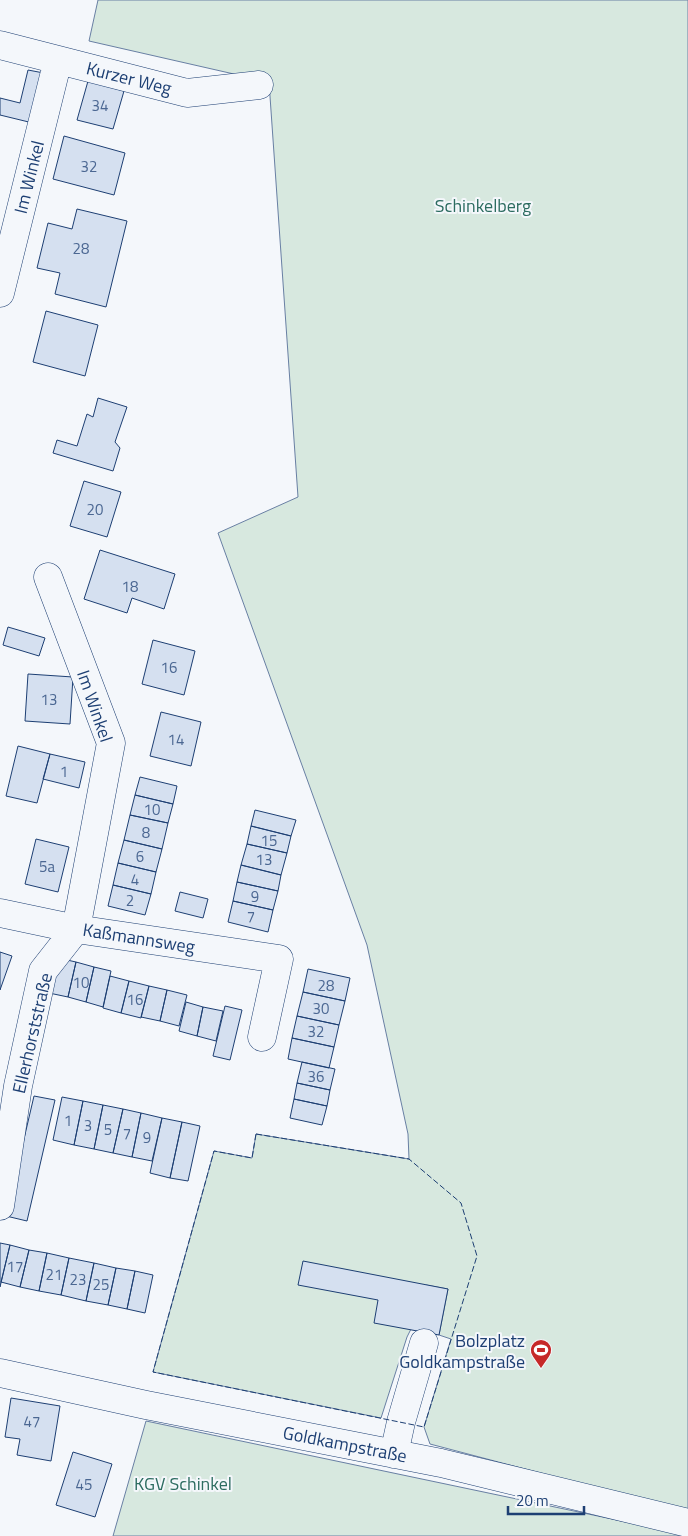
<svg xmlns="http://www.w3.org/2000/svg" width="688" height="1536" font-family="'Titillium Web',sans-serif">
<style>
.green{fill:#d7e8df;stroke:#687fa3}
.building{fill:#d5e0f0;stroke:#1d3f73}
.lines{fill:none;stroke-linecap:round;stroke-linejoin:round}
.minor-casing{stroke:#1d3f73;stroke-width:29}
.minor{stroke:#f4f7fb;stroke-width:28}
.fence{stroke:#1d3f73;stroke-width:1;stroke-dasharray:6 2.5;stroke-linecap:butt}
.labels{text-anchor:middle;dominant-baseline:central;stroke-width:4;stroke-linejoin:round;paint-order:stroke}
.number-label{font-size:15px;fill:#4b6792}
.street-label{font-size:18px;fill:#1d3f73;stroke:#f4f7fb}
.park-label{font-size:18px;fill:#2c6c60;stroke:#f4f7fb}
.poi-label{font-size:18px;fill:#1d3f73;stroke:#f4f7fb;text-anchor:end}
</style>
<rect width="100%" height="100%" fill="#f4f7fb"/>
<!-- green -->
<path class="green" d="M 98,0 L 688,0 L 688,1512 L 430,1444 L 424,1427 L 451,1339 L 439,1335 L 448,1289 L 426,1285 L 423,1305 L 407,1337 L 381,1418 L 153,1372 L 214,1151 L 252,1158 L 256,1134 L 409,1159 L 408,1134 L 367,945 L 218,533 L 298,497 L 269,82 L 89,41 Z
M 146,1421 L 688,1535 L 688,1536 L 113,1536 Z"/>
<!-- building -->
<path class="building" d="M 28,70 L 49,74 L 37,124 L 0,115 L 0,98 L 20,103 Z
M 88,81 L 124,91 L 113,129 L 77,120 Z
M 64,136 L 125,153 L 114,195 L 53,179 Z
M 77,209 L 127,221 L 106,307 L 55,294 L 60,273 L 37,268 L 48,223 L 72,229 Z
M 46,311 L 98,325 L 85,376 L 33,362 Z
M 98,398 L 127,407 L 115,442 L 120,448 L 113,471 L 53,453 L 57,440 L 77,446 L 87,414 L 93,417 Z
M 84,481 L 121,492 L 107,537 L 70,526 Z
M 100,550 L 175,574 L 164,609 L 132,598 L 127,613 L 84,599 Z
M 8,627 L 45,638 L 39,656 L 3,645 Z
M 153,640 L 195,651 L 184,695 L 142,684 Z
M 28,674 L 73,677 L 70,724 L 25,721 Z
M 161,712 L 201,722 L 191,766 L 150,756 Z
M 18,746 L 50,754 L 37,803 L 6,796 Z
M 50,754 L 85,762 L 79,788 L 43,779 Z
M 140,777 L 177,786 L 173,804 L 135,795 Z
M 135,795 L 173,804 L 168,823 L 130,815 Z
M 255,810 L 296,820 L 291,836 L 251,826 Z
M 130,815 L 168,823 L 162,849 L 124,840 Z
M 251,826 L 291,836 L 287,853 L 247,844 Z
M 36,839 L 69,847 L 58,892 L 25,884 Z
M 124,840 L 162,849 L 156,872 L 118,863 Z
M 247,844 L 287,853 L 281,875 L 241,865 Z
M 118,863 L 156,872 L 151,894 L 113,885 Z
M 241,865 L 281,875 L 278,891 L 237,882 Z
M 237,882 L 278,891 L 273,910 L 233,901 Z
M 113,885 L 151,894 L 145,915 L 108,906 Z
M 180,892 L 208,899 L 203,918 L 175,911 Z
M 233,901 L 273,910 L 268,932 L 228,922 Z
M 0,952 L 12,956 L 0,990 Z
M 58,958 L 76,962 L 68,997 L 49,993 Z
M 76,962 L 94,967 L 86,1002 L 68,997 Z
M 94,967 L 111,971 L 103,1007 L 86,1002 Z
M 308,969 L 350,978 L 345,1001 L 303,992 Z
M 110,976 L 129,981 L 121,1013 L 103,1008 Z
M 129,981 L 149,986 L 141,1018 L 121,1013 Z
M 149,986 L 167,990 L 160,1021 L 141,1017 Z
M 167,990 L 187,995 L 179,1026 L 160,1021 Z
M 303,992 L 345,1001 L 339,1025 L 297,1016 Z
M 186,1002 L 203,1007 L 197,1036 L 179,1031 Z
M 225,1006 L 242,1010 L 230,1060 L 213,1056 Z
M 203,1007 L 223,1011 L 216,1041 L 197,1036 Z
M 297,1016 L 339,1025 L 334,1047 L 292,1038 Z
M 292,1038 L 334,1047 L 329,1068 L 288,1059 Z
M 302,1062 L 335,1069 L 330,1090 L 297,1083 Z
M 297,1083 L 330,1090 L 327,1106 L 294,1099 Z
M 34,1096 L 55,1100 L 27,1221 L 6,1216 Z
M 62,1097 L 83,1101 L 74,1145 L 53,1140 Z
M 294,1099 L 327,1106 L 322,1125 L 290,1118 Z
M 83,1101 L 103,1105 L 94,1149 L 74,1145 Z
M 103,1105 L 123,1109 L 113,1153 L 94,1149 Z
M 123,1109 L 141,1113 L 132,1157 L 113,1153 Z
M 141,1113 L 162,1118 L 152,1161 L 132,1157 Z
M 162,1118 L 182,1122 L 170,1178 L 150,1173 Z
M 182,1122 L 200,1126 L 188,1181 L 170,1178 Z
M 0,1243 L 10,1245 L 0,1287 Z
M 10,1245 L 29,1250 L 20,1287 L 1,1282 Z
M 29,1250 L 47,1253 L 39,1291 L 20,1287 Z
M 47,1253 L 69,1258 L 61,1295 L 39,1291 Z
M 69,1258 L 94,1263 L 86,1301 L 61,1295 Z
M 303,1261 L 448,1289 L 439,1335 L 374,1323 L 378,1300 L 298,1285 Z
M 94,1263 L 116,1268 L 108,1305 L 86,1301 Z
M 116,1268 L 135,1271 L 127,1309 L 108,1305 Z
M 135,1271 L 153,1275 L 145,1313 L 127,1309 Z
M 11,1398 L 60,1406 L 51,1461 L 17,1455 L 20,1439 L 5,1437 Z
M 73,1452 L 112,1464 L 95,1517 L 56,1505 Z"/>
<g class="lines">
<!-- minor casing -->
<g class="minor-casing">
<path id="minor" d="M 0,45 L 187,93 L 259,85
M 0,293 L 58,60
M 0,913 L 76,929 L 279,959 L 262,1037
M 0,1206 L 18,1086 L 43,971 L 76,929 L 111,743 L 48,577
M 0,1373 L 146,1405 L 441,1463 L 688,1523
M 394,1454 L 401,1422 L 424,1343"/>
</g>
<!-- minor -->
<use href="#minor" class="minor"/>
<!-- fence -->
<path class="fence" d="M 256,1134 L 409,1159 L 461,1203 L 477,1256 L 424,1427 L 153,1372 L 214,1151 L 252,1158 Z"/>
</g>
<!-- icons -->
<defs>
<g id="stadium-pin" transform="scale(1.125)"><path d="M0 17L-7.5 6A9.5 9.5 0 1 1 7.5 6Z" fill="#c62828" stroke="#f4f7fb"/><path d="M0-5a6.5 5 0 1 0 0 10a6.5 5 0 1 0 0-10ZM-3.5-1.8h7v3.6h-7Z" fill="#fff"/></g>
</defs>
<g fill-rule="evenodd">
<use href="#stadium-pin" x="541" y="1350"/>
</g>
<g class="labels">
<!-- number labels -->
<g class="number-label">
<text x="100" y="105">34</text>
<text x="89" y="166">32</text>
<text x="81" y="248">28</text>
<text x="95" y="509">20</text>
<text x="130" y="586">18</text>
<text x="169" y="667">16</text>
<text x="49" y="699">13</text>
<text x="176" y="739">14</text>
<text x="64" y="771">1</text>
<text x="152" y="809">10</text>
<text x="146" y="832">8</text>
<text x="269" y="840">15</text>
<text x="140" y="856">6</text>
<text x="264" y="859">13</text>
<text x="47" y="866">5a</text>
<text x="135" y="879">4</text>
<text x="255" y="896">9</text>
<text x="130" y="900">2</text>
<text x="251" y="916">7</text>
<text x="81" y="982">10</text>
<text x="326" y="985">28</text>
<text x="135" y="999">16</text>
<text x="321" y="1008">30</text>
<text x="316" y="1031">32</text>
<text x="316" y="1076">36</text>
<text x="68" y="1120">1</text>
<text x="88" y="1125">3</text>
<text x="108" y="1129">5</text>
<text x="127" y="1133">7</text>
<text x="147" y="1137">9</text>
<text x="15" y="1266">17</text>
<text x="54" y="1274">21</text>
<text x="78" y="1279">23</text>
<text x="101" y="1284">25</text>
<text x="32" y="1421">47</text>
<text x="84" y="1484">45</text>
</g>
<!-- street labels -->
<g class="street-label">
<text transform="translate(129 78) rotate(14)">Kurzer Weg</text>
<text transform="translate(29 177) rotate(-76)">Im Winkel</text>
<text transform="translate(95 706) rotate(71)">Im Winkel</text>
<text transform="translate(139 938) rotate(9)">Kaßmannsweg</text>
<text transform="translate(32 1033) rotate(-77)">Ellerhorststraße</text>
<text transform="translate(345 1444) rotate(11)">Goldkampstraße</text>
</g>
<!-- park labels -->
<g class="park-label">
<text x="483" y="205">Schinkelberg</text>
<text x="183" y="1483">KGV Schinkel</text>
</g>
<!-- poi labels -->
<g class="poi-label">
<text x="525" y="1340">Bolzplatz<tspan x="525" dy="21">Goldkampstraße</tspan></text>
</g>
</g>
<!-- scale -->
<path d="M508 1506v8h76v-8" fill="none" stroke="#1d3f73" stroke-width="2.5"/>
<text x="516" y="1506" font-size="15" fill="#1d3f73" stroke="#f4f7fb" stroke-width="4" paint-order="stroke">20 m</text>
</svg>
